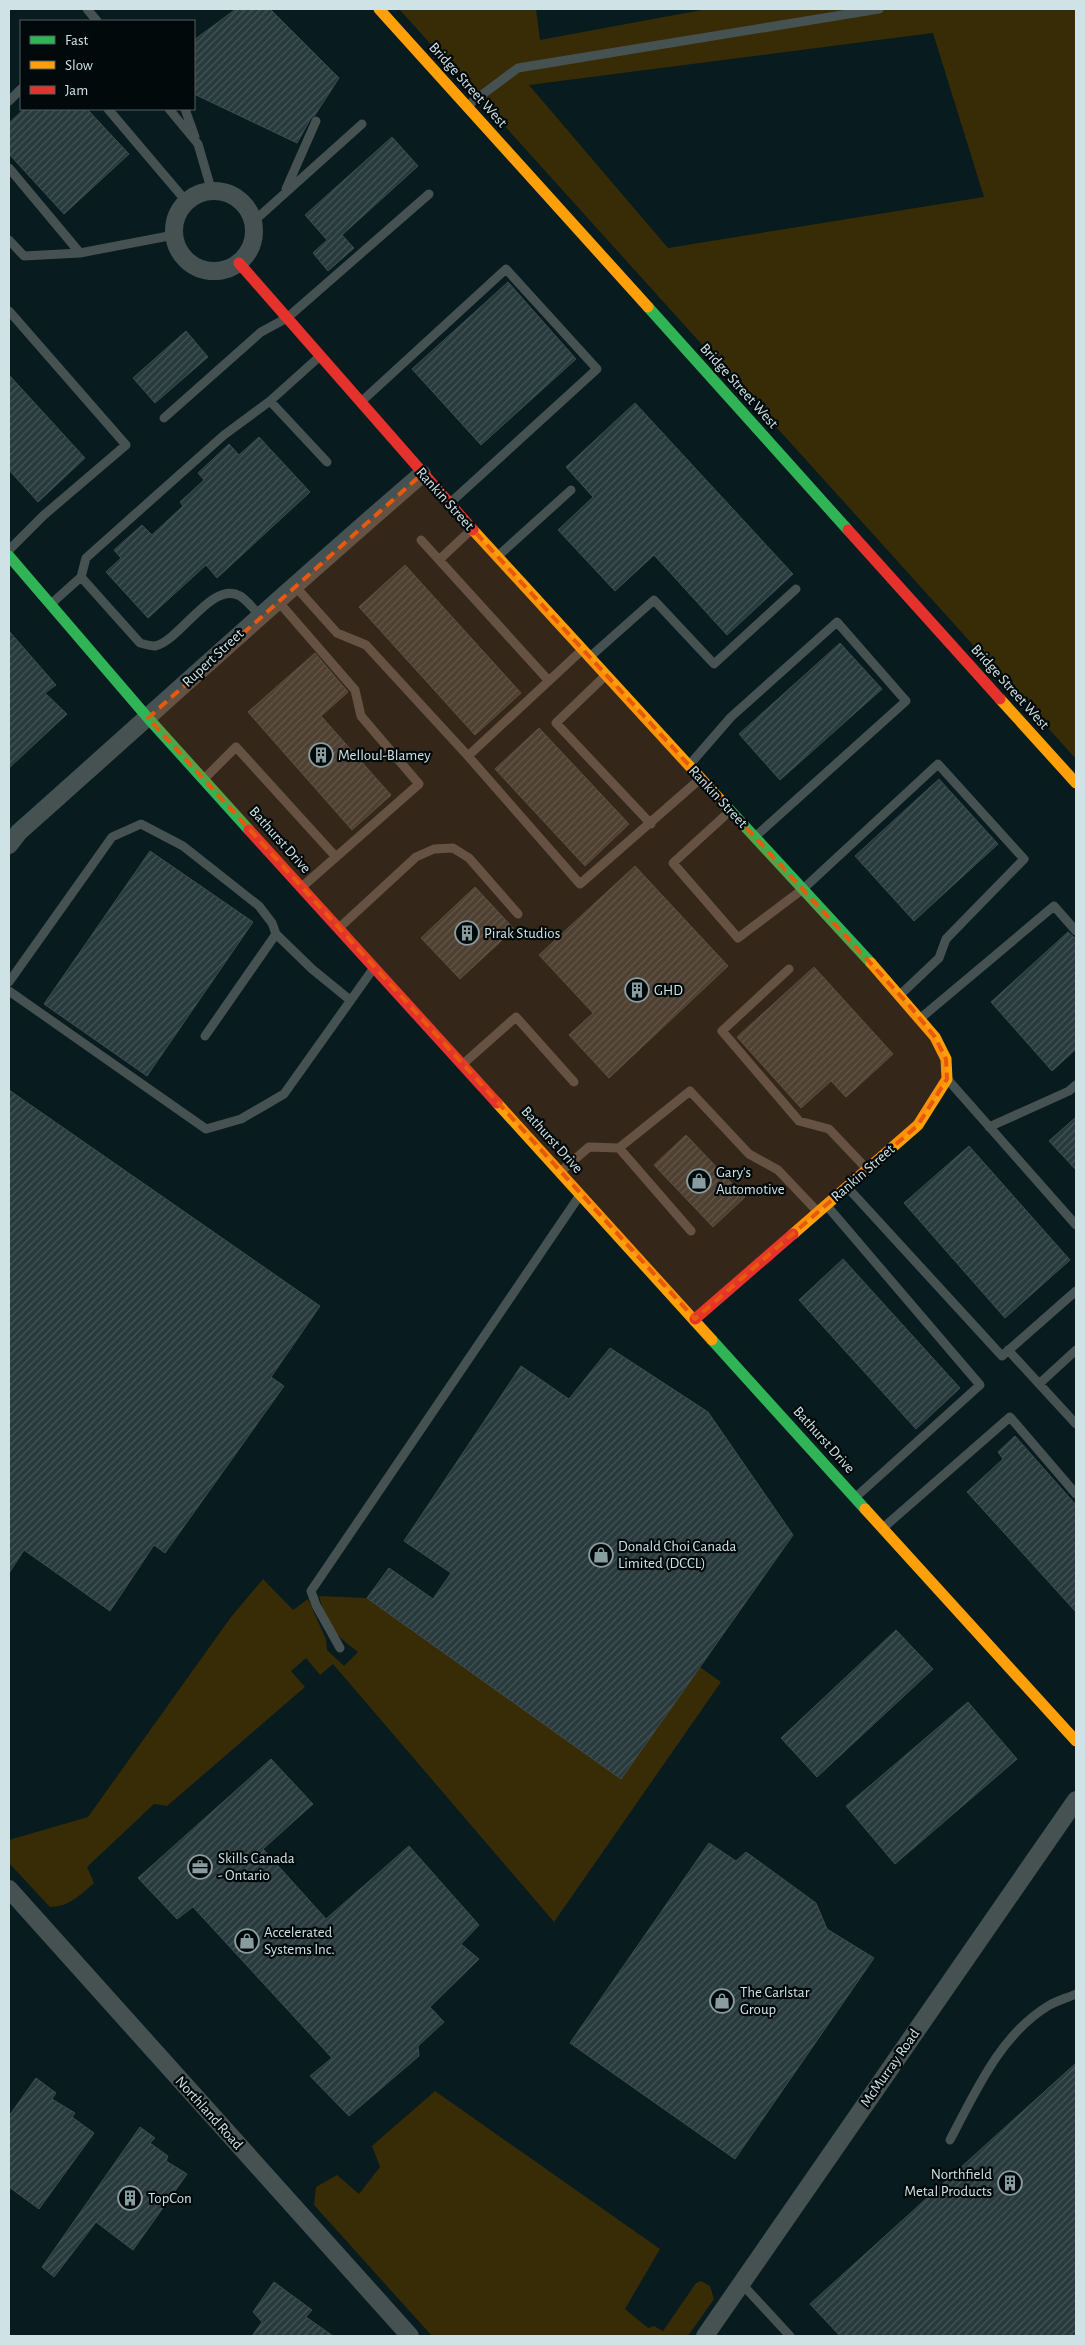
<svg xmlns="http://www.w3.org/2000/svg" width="1085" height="2345" font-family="'Alegreya Sans',sans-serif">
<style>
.grass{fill:#382c07;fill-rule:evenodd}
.building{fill:url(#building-hatch);stroke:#3d4c4f}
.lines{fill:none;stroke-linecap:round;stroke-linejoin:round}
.lane{stroke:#465152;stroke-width:9}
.street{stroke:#465152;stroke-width:18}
.fast{stroke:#30b455;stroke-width:11}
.slow{stroke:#ff9f0a;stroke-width:11}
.jam{stroke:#e5322d;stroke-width:11}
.marked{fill:#e8590c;fill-opacity:0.2;stroke:#e8590c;stroke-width:4;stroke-dasharray:10 6;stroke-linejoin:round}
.labels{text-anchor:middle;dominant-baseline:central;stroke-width:4.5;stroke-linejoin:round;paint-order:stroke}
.street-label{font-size:15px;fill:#cfe2e5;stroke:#01090b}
.poi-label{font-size:15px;fill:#cfe2e5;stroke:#01090b;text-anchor:start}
</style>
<defs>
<pattern id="building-hatch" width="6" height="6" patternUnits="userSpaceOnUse" patternTransform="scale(1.25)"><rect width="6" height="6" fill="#293a3c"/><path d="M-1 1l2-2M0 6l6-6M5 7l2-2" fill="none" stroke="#475658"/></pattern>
</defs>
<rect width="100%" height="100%" fill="#081b1e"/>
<!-- grass -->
<path class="grass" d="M 399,9 L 536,9 L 540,40 L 707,9 L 1076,9 L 1076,759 ZM 933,33 L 984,197 L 668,248 L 529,85 Z
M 263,1579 L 293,1610 L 308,1599 L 326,1639 L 327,1650 L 344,1666 L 358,1652 C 333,1633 328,1627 319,1596 L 367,1598 L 621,1779 L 700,1667 L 721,1682 L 554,1922 L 333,1664 L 320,1675 L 306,1658 L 291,1671 L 305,1687 L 167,1806 L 154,1804 L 87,1867 L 94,1883 C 80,1895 69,1907 50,1907 L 9,1863 L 9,1840 L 88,1817 L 231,1617 Z
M 435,2091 L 660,2249 L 625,2309 L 648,2328 L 654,2326 L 663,2331 L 696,2283 L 701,2281 L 710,2286 L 714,2299 L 688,2336 L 432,2336 L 314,2205 L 316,2187 L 337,2175 L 359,2194 L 380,2167 L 372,2146 Z"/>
<!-- building -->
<path class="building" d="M 236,9 L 270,9 L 339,78 L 315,115 L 311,118 L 297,143 L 194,94 L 194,40 Z
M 24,109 L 87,109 L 129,154 L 64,214 L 9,154 L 9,123 Z
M 392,137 L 418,166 L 342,235 L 354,248 L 328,271 L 313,253 L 327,240 L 305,215 Z
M 508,282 L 576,359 L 481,445 L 412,369 Z
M 186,331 L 208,357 L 155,403 L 133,378 Z
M 9,375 L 85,458 L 38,502 L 9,470 Z
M 635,403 L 793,574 L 727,635 L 654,555 L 615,591 L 558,530 L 593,497 L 566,467 Z
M 259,437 L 310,492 L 217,578 L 206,565 L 148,618 L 106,572 L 121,558 L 114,550 L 142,525 L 152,535 L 183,506 L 180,502 L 204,480 L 198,473 L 229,444 L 239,455 Z
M 405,565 L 521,693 L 475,735 L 359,607 Z
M 9,631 L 56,685 L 45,693 L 67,714 L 9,768 Z
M 840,643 L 882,689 L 780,780 L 739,734 Z
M 315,653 L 348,692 L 321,716 L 391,795 L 352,830 L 248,712 Z
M 539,728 L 629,824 L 585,866 L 495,769 Z
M 939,779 L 998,844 L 914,921 L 855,856 Z
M 150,851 L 253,922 L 147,1076 L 44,1004 Z
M 635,866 L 728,966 L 609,1078 L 569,1035 L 593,1013 L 539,955 Z
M 475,887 L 514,929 L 460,979 L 421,938 Z
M 1068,932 L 1076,939 L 1076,1049 L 1052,1071 L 991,1002 Z
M 814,967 L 893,1054 L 846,1097 L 831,1081 L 801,1108 L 737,1037 Z
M 9,1090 L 320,1306 L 271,1377 L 284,1386 L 165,1553 L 154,1545 L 110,1611 L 24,1550 L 9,1573 Z
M 1076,1117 L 1076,1170 L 1049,1141 Z
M 686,1135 L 745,1197 L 713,1227 L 654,1165 Z
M 969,1146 L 1070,1260 L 1005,1318 L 904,1203 Z
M 843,1259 L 960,1388 L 916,1429 L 799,1300 Z
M 610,1348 L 708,1412 L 793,1535 L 621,1779 L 367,1598 L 389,1568 L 433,1599 L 451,1573 L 404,1541 L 521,1366 L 569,1399 Z
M 1015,1436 L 1076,1505 L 1076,1612 L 967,1492 L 1003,1459 L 998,1452 Z
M 896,1630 L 933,1669 L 817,1777 L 781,1738 Z
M 968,1702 L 1017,1759 L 895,1864 L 846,1806 Z
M 271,1759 L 313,1804 L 263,1849 L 326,1919 L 409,1846 L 479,1925 L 461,1944 L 479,1959 L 430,2007 L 444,2022 L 418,2046 L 419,2056 L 349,2116 L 310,2076 L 332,2058 L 193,1907 L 177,1919 L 138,1878 Z
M 709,1843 L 736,1861 L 746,1852 L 816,1903 L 827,1929 L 874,1958 L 735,2159 L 570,2043 Z
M 1076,2063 L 1076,2336 L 840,2336 L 810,2304 Z
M 36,2078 L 56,2093 L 52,2099 L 75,2113 L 72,2117 L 94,2133 L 39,2209 L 9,2187 L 9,2116 Z
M 140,2127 L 155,2138 L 150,2143 L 168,2156 L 166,2161 L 187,2174 L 133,2250 L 96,2222 L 54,2277 L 42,2267 Z
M 274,2282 L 312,2310 L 306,2317 L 333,2336 L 252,2336 L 262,2322 L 253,2312 Z"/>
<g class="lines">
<!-- lane -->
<path class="lane" d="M 87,9 L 97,21
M 9,101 L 21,89
M 467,106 L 518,68 L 879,9
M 108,109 L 186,201
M 169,109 L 198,144 L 212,192
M 185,109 L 195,137
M 9,168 L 80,253
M 286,189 L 316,121
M 253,222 L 362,124
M 9,240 L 24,256 L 80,253 L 174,235
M 9,311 L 126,445 L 44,515 L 9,550
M 270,401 L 327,462
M 362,401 L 506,269 L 597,369 L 450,503
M 164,418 L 261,332 L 287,318 L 429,194
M 421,540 L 549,681
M 499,555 L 571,490
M 439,560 L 472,529
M 81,577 L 140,643 C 144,644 150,646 155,646 C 181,640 212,580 240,596 C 247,600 254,610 260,615
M 294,585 L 337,633 L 366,645 L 468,756 L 581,651
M 277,600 L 355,690 L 361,716 L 419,784 L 303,886
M 52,603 L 81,577 L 86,558 L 224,435 L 270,401 L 319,357
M 592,655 L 654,600 L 714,664 L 796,589
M 606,675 L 556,723 L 651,824
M 468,756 L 580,884 L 700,779
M 691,763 L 731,717 L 837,622 L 906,701 L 757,835
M 204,779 L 236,747 L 336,857
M 730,811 L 673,863 L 738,938 L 803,889 L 938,764 L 1024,859 L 946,939 L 939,958 L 902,993
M 339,928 L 416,857 L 434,849 L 453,848 L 469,858 L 518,914
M 789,969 L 722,1031 L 799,1121 L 829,1129 L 866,1168
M 9,982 L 112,837 L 141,824 L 183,846 L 259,906 L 272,923 L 276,934 L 312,969 L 350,1000
M 9,991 L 206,1129 L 241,1119 L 284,1094 L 373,969
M 922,1017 L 1054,906 L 1076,931
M 205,1036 L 276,934
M 463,1064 L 516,1017 L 574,1082
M 949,1081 L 1076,1225
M 989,1127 L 1069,1091 L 1076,1085
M 619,1148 L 691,1231
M 560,1172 L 589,1147 L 619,1148 L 690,1091 L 749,1154 L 778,1170 L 816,1210
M 847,1187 L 1002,1356 L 1076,1291
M 828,1207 L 980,1385 L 857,1496
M 1008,1350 L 1076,1424
M 1039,1384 L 1076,1350
M 883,1528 L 1010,1417 L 1076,1494
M 340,1648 L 316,1605 L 311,1591 L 580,1195
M 950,2140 C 975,2093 1000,2035 1048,2006 C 1056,2001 1067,1998 1076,1994
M 741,2283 L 790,2336"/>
<!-- street -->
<path class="street" d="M174 231a40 40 0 1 1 80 0a40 40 0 1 1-80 0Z
M 9,845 L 19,832 C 153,713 286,591 422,474
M 9,1889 L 410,2336
M 705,2336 L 1076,1800"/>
<!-- fast -->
<path class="fast" d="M 648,307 L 848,530
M 9,556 L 148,718 L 249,830
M 727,807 L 871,963
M 712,1340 L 865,1509"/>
<!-- slow -->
<path class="slow" d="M 379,9 L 648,307
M 473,530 L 727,807
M 1000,699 L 1076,783
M 497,1103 L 712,1340
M 793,1234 L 918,1125 L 947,1079 L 946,1059 L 935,1037 L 871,963
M 865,1509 L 1076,1741"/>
<!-- jam -->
<path class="jam" d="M 239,263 L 473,530
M 848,530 L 1000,699
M 249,830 L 497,1103
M 695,1319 L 793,1234"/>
</g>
<!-- marked area -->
<path class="marked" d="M 422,474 L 909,1005 L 935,1037 L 946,1059 L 947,1079 L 918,1125 L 695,1319 L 148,718 Z"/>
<!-- icons -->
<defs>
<g id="building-ring" transform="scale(1.25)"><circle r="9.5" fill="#01090b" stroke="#899c9f" stroke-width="1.5"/><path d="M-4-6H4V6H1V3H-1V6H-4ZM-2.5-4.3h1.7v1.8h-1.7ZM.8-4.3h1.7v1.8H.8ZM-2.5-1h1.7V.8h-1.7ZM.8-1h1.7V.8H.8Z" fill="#899c9f"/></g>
<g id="shop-ring" transform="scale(1.25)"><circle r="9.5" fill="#01090b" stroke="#899c9f" stroke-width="1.5"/><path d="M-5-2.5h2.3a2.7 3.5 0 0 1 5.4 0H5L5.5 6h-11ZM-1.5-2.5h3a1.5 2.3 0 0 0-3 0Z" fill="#899c9f"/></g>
<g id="office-ring" transform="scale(1.25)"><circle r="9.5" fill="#01090b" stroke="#899c9f" stroke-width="1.5"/><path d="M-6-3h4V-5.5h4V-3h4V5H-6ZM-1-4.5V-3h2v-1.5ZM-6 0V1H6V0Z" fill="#899c9f"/></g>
</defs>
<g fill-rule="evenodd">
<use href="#building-ring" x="321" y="755"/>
<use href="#building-ring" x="467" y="933"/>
<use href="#building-ring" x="637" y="990"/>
<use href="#shop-ring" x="699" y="1181"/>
<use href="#shop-ring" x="601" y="1555"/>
<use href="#office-ring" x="200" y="1867"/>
<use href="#shop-ring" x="247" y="1941"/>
<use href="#shop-ring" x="722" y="2001"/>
<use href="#building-ring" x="1010" y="2183"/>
<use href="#building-ring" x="130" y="2198"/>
</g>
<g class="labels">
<!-- street labels -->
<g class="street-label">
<text transform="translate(468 85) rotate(48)">Bridge Street West</text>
<text transform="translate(739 386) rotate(48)">Bridge Street West</text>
<text transform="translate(445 499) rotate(48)">Rankin Street</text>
<text transform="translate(213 658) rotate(-43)">Rupert Street</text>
<text transform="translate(1010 687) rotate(48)">Bridge Street West</text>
<text transform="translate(718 797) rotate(47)">Rankin Street</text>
<text transform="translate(280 840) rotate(48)">Bathurst Drive</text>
<text transform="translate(552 1140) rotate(48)">Bathurst Drive</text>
<text transform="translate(863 1173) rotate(-41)">Rankin Street</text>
<text transform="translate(824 1440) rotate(48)">Bathurst Drive</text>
<text transform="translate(890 2068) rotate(-55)">McMurray Road</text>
<text transform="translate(209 2113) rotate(48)">Northland Road</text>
</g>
<!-- poi labels -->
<g class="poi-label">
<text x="338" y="755">Melloul-Blamey</text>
<text x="484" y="933">Pirak Studios</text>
<text x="654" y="990">GHD</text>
<text x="716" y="1172">Gary's<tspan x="716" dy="17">Automotive</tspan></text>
<text x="618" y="1546">Donald Choi Canada<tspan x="618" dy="17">Limited (DCCL)</tspan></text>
<text x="218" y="1858">Skills Canada<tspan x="218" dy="17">- Ontario</tspan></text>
<text x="264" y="1932">Accelerated<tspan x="264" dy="17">Systems Inc.</tspan></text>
<text x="740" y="1992">The Carlstar<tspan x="740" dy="17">Group</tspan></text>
<text x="992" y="2174" text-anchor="end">Northfield<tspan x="992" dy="17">Metal Products</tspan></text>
<text x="148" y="2198">TopCon</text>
</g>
</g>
<!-- border -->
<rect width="1085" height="2345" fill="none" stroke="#cfe2e5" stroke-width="20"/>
<!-- legend -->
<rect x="20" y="20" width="175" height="90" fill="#01090b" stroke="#536062"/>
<rect x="30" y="36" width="25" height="8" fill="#30b455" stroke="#536062"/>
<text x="65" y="45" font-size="15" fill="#cfe2e5">Fast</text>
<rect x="30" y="61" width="25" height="8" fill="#ff9f0a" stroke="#536062"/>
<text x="65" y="70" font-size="15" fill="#cfe2e5">Slow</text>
<rect x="30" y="86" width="25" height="8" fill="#e5322d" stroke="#536062"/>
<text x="65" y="95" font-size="15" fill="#cfe2e5">Jam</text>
</svg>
